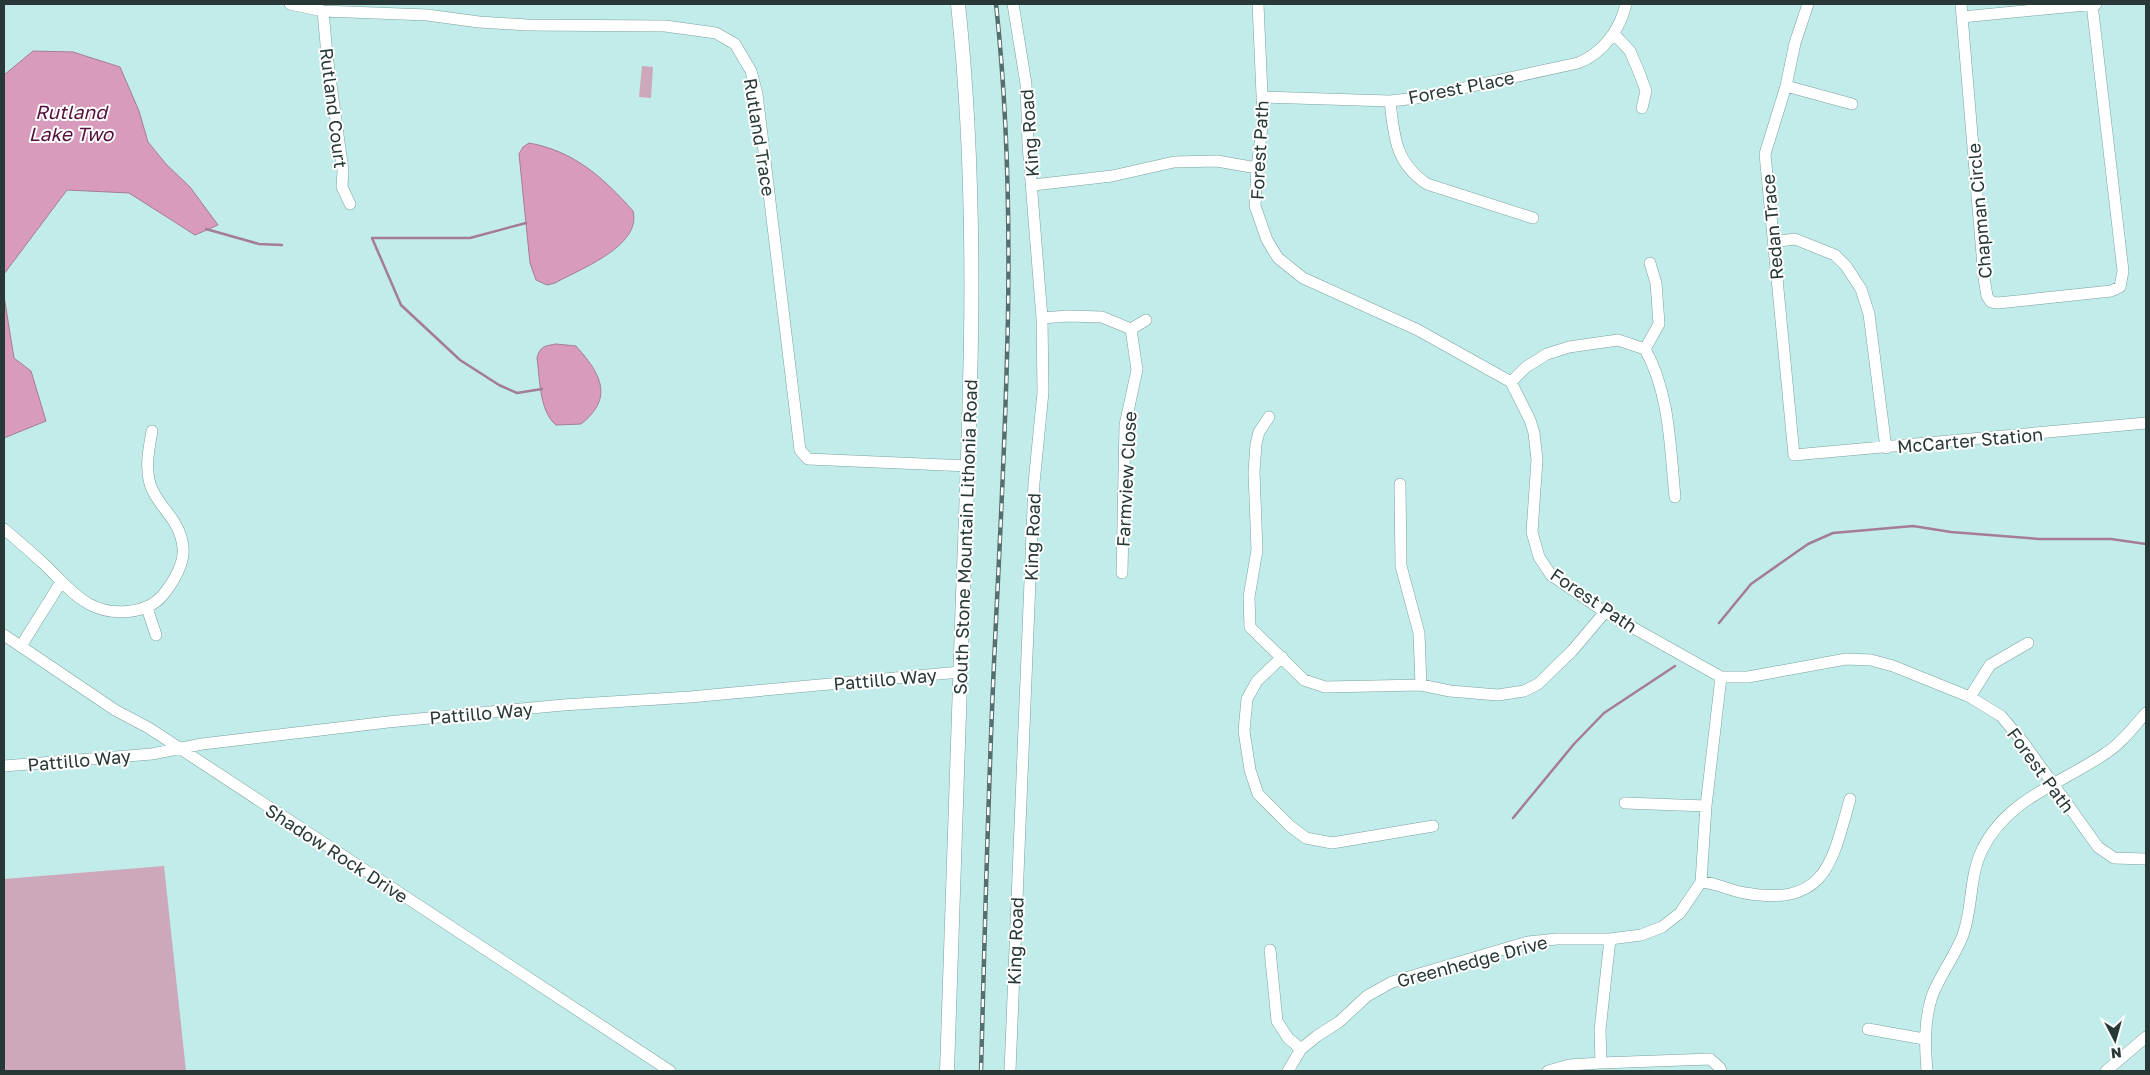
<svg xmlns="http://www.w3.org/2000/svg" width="2150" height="1075" font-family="'Golos Text',sans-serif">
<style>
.green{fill:#cda7ba}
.water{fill:#d99bbc;stroke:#a47d94}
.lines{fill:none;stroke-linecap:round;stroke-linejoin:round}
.stream{stroke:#a47d94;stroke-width:2.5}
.minor-casing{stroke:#79a29f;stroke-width:12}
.major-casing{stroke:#79a29f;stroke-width:15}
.minor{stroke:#fff;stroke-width:11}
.major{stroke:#fff;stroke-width:14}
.rail-casing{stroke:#566f6d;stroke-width:4.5}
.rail{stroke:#fff;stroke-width:2.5;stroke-dasharray:8;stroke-linecap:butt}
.labels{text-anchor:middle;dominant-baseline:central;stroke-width:4;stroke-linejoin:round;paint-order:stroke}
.street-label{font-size:18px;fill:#273837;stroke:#fff}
.water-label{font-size:19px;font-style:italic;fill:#570f3e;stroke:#fff}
</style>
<rect width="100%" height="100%" fill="#c2ece9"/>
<!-- green -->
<path class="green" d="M 642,66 L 653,67 L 651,98 L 639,97 Z
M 164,866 L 186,1071 L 4,1071 L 4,879 Z"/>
<!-- water -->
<path class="water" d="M 33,51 L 73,52 L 120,67 L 139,111 L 148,142 L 166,164 L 190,187 L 218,225 L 195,235 L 129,193 L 67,190 L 4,274 L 4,75 Z
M 529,143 C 574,151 604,178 633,211 C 642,246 580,269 555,283 L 547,285 L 536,280 L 530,263 L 519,154 L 523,147 Z
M 4,296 L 14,358 L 31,371 L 46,421 L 4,438 Z
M 556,344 L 576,346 C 600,373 615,397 581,424 L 556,425 C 539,411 540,378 537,358 C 540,346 545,346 556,344 Z"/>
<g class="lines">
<!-- stream -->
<path class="stream" d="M 526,223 L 470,238 L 372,238 L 401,305 L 460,360 L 499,385 L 517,393 L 542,389
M 206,229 L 259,244 L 282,245
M 1719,623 L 1751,584 L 1808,544 L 1833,533 L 1913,526 L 1951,532 L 2039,539 L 2111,539 L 2146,544
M 1513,818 L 1574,744 L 1604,713 L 1675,666"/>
<!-- minor casing -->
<g class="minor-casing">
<path id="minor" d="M 290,4 L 323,11 L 427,15 L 479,22 L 528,25 L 665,26 L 716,33 L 735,44 L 751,71 L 757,94 L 800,450 L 808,459 L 968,466
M 1258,4 L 1263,118 L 1257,168 L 1255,206 L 1267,240 L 1278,258 L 1303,278 L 1418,330 L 1511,382 L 1530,420 L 1534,433 L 1537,460 L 1532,532 L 1539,557 L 1551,575 L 1605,612 L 1721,677 L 1748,677 L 1846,659 L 1871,660 L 1893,666 L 1970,697 L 2001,716 L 2023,742 L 2098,847 L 2114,858 L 2146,859
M 1808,4 L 1795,43 L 1786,86 L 1765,154 L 1794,455 L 2146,423
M 1961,4 L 1984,278 L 1987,296 L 1991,302 L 1998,303 L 2111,291 L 2120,287 L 2123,271 L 2092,4
M 323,11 L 327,55 L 343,171 L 342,187 L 350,204
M 1962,17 L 2096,4
M 1614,34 L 1630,51 L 1639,72 L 1646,91 L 1642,108
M 1786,86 L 1852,104
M 1263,97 L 1390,101 L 1417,98 L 1578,63 C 1603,53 1620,30 1626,4
M 1390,101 C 1394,136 1395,163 1427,184 L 1533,218
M 1033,185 L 1112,176 L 1174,162 L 1217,161 L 1257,168
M 1773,242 L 1795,239 L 1835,255 L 1846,266 L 1861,289 L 1869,314 L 1886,448
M 1042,318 L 1068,316 L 1102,317 L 1131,329
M 1131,329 L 1146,320
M 1645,349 L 1659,324 L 1656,283 L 1650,263
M 1511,382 L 1526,367 L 1547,354 L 1569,347 L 1618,340 L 1645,349 C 1670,394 1670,447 1675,497
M 1269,417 L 1259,432 L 1256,444 L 1254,472 L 1257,550 L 1249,597 L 1250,627 L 1304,680 L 1325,687 L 1421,685 L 1450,691 L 1498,695 L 1524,691 L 1538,684 L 1572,651 L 1605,612
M 1400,484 L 1401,566 L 1419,633 L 1421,685
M 4,529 C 17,540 31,552 44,564 C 59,578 71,594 89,604 C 111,616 146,615 163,595 C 173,583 185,563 183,547 C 180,518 157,507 150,484 C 145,467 149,448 152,431
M 1122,573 L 1125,425 L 1137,370 L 1131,329
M 147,608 L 156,635
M 4,635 L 115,710 L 149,728 L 670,1071
M 21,646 L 61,582
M 1282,657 L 1257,681 L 1247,699 L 1244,731 L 1250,770 L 1258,794 L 1290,826 L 1306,838 L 1332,843 L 1433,826
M 1970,697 L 1990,665 L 2028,643
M 4,766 L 152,754 L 202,744 L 388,722 L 563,705 L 690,697 L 960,672
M 1625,803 L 1706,806
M 1701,882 C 1718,883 1730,891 1745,893 C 1826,907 1832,863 1850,799
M 1270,950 L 1277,1021 L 1288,1038 L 1301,1049
M 1868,1029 L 1924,1039
M 1601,1063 L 1710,1059 L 1720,1068 L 1721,1071
M 1010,1071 L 1034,483 L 1043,392 L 1042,318 L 1028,144 L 1026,84 L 1013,4
M 1288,1071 L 1301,1049 L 1317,1036 L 1339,1022 L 1367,996 L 1392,982 L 1528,942 L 1557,939 L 1610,939 L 1641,935 L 1662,927 L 1680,913 L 1701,882 L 1706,806 L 1721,677
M 1548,1071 L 1569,1065 L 1601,1063 L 1600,1030 L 1610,939
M 1927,1071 C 1925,1046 1924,1021 1932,996 C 1940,975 1955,956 1963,935 C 1973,907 1969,877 1982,850 C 2007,798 2063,783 2106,753 C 2122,743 2134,726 2146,713
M 2106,1071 L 2146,1037"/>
</g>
<!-- major casing -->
<g class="major-casing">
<path id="major" d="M 947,1071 C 952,912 957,753 963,594 C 971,397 979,200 958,4"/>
</g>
<!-- minor -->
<use href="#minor" class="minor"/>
<!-- major -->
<use href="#major" class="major"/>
<!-- rail casing -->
<g class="rail-casing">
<path id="rail" d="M 981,1071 C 985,928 988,785 995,642 C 1005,429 1019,216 996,4"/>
</g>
<!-- rail -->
<use href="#rail" class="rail"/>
</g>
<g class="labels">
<!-- street labels -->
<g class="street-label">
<text transform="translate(1461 87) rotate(-11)">Forest Place</text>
<text transform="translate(334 108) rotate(83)">Rutland Court</text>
<text transform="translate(1029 133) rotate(-94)">King Road</text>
<text transform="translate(760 137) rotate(81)">Rutland Trace</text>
<text transform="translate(1259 150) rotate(-87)">Forest Path</text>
<text transform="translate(1979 211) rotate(-95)">Chapman Circle</text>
<text transform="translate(1772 227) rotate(-95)">Redan Trace</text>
<text transform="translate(1970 440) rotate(-5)">McCarter Station</text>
<text transform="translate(1126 479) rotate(-87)">Farmview Close</text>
<text transform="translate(965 537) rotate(-88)">South Stone Mountain Lithonia Road</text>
<text transform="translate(1032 537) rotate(-88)">King Road</text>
<text transform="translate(1594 600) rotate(34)">Forest Path</text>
<text transform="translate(885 679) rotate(-5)">Pattillo Way</text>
<text transform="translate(481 713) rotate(-5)">Pattillo Way</text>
<text transform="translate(79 760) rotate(-5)">Pattillo Way</text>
<text transform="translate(2041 770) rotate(54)">Forest Path</text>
<text transform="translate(337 853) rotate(33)">Shadow Rock Drive</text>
<text transform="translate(1015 941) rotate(-88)">King Road</text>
<text transform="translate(1472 961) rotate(-15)">Greenhedge Drive</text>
</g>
<!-- water labels -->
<g class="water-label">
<text x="71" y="111">Rutland<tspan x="71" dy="22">Lake Two</tspan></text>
</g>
</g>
<!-- border -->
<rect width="2150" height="1075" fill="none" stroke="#273837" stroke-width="10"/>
<!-- north arrow -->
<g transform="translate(2115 1040) rotate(174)" stroke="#ffffff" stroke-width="4" paint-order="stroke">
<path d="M0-4L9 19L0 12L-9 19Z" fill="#273837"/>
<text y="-8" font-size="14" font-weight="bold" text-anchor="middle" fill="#273837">N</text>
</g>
</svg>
